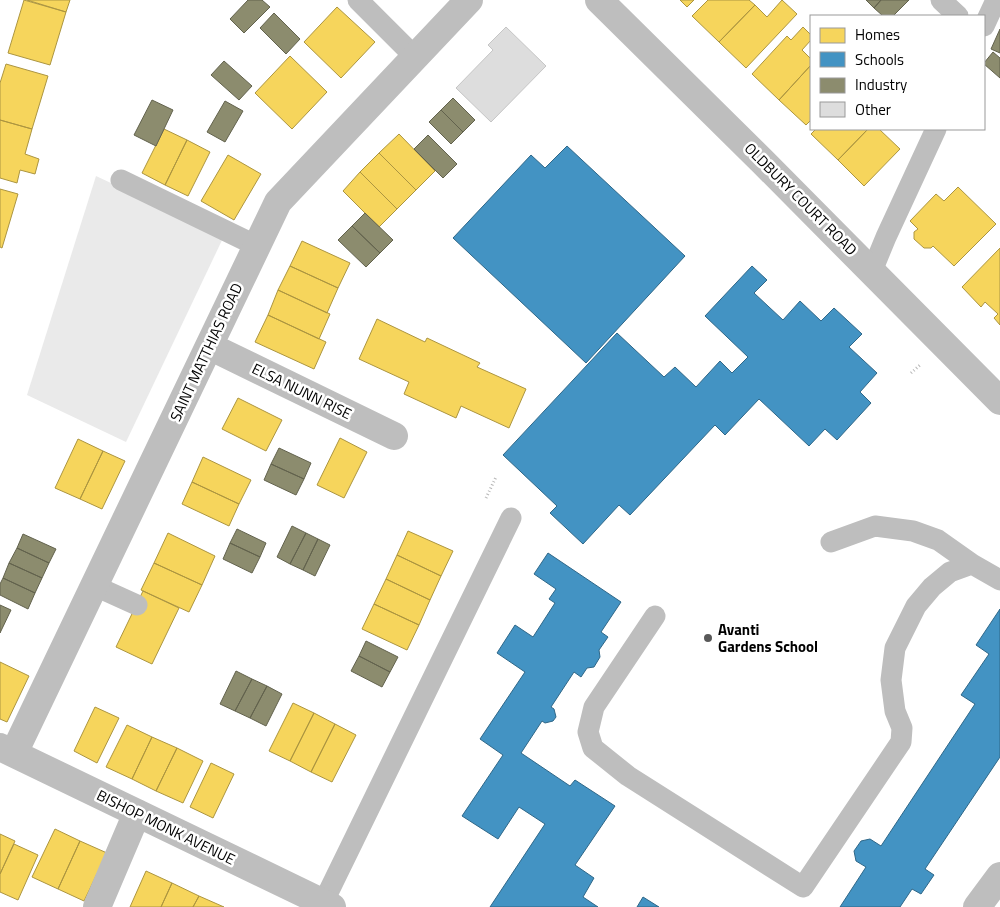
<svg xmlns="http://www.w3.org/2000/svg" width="1000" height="907" font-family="'Titillium Web',sans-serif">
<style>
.green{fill:#eaeaea}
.homes{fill:#f6d55c;stroke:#ac9540}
.schools{fill:#4393c3;stroke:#2f6788}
.industry{fill:#8c8c6e;stroke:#62624d}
.building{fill:#ddd;stroke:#c5c5c5}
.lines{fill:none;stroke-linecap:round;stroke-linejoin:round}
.path{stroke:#b8b8b8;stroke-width:3;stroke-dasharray:1 2.5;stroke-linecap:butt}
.lane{stroke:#bebebe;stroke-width:21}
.street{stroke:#bebebe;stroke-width:28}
.poi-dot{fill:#595959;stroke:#fff;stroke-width:2}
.labels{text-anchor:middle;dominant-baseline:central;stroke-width:5;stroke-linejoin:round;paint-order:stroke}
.street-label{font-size:15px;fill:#000;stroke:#fff}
.poi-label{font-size:15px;font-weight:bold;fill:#000;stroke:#fff;text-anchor:start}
</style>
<rect width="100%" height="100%" fill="#fff"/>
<!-- green -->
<path class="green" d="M 96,176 L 224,236 L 126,442 L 27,395 Z"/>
<!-- homes -->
<path class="homes" d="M 24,0 L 66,12 L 50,65 L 8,53 Z
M 27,0 L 70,0 L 66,12 Z
M 680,0 L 694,0 L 687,7 Z
M 708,0 L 749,0 L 755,5 L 719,42 L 692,16 Z
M 782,0 L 797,14 L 746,68 L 719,42 L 755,5 L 767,17 Z
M 337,7 L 375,42 L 341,78 L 304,42 Z
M 803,27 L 811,35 L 811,40 L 802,50 L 811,59 L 811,65 L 779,100 L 752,74 L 787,36 L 791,40 Z
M 290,56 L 327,92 L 292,129 L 255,93 Z
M 6,64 L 48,76 L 32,129 L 0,120 L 0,83 Z
M 811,65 L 811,120 L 806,125 L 779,100 Z
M 0,120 L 32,129 L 25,154 L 39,159 L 35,174 L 20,170 L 17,183 L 0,178 Z
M 164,129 L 187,140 L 165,185 L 142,173 Z
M 816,129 L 868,129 L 838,160 L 811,134 Z
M 868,129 L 879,129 L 900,149 L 864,186 L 838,160 Z
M 399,134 L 435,171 L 416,190 L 379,153 Z
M 187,140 L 210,152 L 188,196 L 165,185 Z
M 379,153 L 416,190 L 397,209 L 360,172 Z
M 228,155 L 261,174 L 234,220 L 201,201 Z
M 360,172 L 397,209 L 379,227 L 343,191 Z
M 958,187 L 996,224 L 954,266 L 933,246 L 931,248 L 924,248 L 914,239 L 914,232 L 918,229 L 910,221 L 936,194 L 944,201 Z
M 0,189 L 18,194 L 2,248 L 0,247 Z
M 302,241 L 350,263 L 338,288 L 290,266 Z
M 1000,248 L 1000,325 L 994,318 L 998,314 L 985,302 L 981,307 L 962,287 Z
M 290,266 L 338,288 L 327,313 L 278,290 Z
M 278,290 L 330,314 L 319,339 L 268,315 Z
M 268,315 L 326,342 L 314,369 L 255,342 Z
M 377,319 L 425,342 L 427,338 L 480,363 L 477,367 L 526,389 L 509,428 L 461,406 L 456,418 L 404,394 L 409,382 L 359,359 Z
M 238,398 L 282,420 L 266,451 L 222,429 Z
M 340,438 L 367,452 L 344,498 L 317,485 Z
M 78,439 L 103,451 L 80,499 L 55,488 Z
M 103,451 L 125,461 L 102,509 L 80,499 Z
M 203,457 L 251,480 L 239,504 L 192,482 Z
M 192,482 L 239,504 L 229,526 L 182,504 Z
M 408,531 L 453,551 L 441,576 L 397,555 Z
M 168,533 L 215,556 L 202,585 L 154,563 Z
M 397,555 L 441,576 L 430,600 L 386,579 Z
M 154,563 L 202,585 L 189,612 L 141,590 Z
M 386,579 L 430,600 L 419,625 L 374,604 Z
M 143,591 L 179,608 L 152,664 L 116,647 Z
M 374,604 L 419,625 L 407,650 L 362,629 Z
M 0,662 L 29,676 L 7,722 L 0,719 Z
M 293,703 L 314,713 L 290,761 L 269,751 Z
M 95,707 L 119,718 L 97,763 L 74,751 Z
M 314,713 L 335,724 L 311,772 L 290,761 Z
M 335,724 L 356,735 L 332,782 L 311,772 Z
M 127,725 L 152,737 L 132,779 L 106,767 Z
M 152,737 L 177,748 L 156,791 L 132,779 Z
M 177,748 L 203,761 L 183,803 L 156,791 Z
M 211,763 L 234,774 L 213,818 L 190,807 Z
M 55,829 L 80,841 L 58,889 L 32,877 Z
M 0,834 L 15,841 L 0,874 Z
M 80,841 L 107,853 L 84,901 L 58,889 Z
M 14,844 L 38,855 L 18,900 L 0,892 L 0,874 Z
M 146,871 L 172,883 L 161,907 L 130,907 Z
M 172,883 L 199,896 L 193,907 L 161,907 Z
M 199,896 L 224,907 L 193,907 Z"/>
<!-- schools -->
<path class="schools" d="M 567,146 L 685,256 L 586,363 L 453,238 L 531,155 L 545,168 Z
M 752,266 L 767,280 L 754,293 L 783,320 L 800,301 L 821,321 L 834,308 L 862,334 L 849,347 L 877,373 L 860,392 L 871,403 L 837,440 L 825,429 L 809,446 L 759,399 L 725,435 L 715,425 L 630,515 L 619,505 L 583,544 L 550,513 L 557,506 L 503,455 L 617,333 L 664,377 L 675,367 L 696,387 L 720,361 L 732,373 L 748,357 L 705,316 Z
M 548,553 L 621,602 L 601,632 L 608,637 L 599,650 L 600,657 L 594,667 L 587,668 L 581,677 L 574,672 L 551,707 L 554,709 L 556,717 L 553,721 L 545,723 L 542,721 L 521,753 L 570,786 L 575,780 L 615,806 L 575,865 L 594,878 L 583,897 L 598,907 L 490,907 L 545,824 L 519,807 L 498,839 L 462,816 L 503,755 L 480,739 L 525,672 L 497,653 L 515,625 L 533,637 L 555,603 L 549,599 L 556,589 L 534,574 Z
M 1000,609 L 1000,757 L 925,869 L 934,875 L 921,894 L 912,889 L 900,907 L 840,907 L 866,867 L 856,861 L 854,851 L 861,841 L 870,839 L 881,846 L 975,704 L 961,695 L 989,654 L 976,645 Z
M 643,897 L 659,907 L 637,907 Z"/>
<!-- industry -->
<path class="industry" d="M 248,0 L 262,0 L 270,7 L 244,33 L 230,19 Z
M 866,0 L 881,0 L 874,8 Z
M 881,0 L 909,0 L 893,16 L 883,16 L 874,8 Z
M 274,13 L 300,39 L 286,54 L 260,28 Z
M 1000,29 L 1000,53 L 991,49 Z
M 993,52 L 1000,58 L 1000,78 L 984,64 L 984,63 Z
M 224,61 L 252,86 L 239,100 L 211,75 Z
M 453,98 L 475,120 L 463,132 L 441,110 Z
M 152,100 L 173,110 L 156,146 L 134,135 Z
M 225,101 L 243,111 L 225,142 L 207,132 Z
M 441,110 L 463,132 L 451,144 L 429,122 Z
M 428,135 L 457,164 L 443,178 L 414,149 Z
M 365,213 L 393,240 L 380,253 L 352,226 Z
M 352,226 L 380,253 L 366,267 L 338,240 Z
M 279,448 L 311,463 L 304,479 L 271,464 Z
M 271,464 L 304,479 L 296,495 L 264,480 Z
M 292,526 L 306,533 L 290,564 L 277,557 Z
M 237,529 L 266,543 L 260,557 L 230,543 Z
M 306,533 L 318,539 L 303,570 L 290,564 Z
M 23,534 L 56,549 L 49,563 L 17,548 Z
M 318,539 L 330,545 L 315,576 L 303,570 Z
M 230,543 L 260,557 L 252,573 L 223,559 Z
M 17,548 L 49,563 L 42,578 L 9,563 Z
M 9,563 L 42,578 L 35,593 L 3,578 Z
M 3,578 L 35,593 L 28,609 L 0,595 L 0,584 Z
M 0,605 L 11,610 L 0,633 Z
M 366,641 L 398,657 L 390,672 L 359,656 Z
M 359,656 L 390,672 L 382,687 L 351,671 Z
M 236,671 L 252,679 L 235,711 L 220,704 Z
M 252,679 L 267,686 L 250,718 L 235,711 Z
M 267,686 L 282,694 L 266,726 L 250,718 Z"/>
<!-- building -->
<path class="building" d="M 506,27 L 546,66 L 491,122 L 456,88 L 493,50 L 488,45 Z"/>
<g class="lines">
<!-- path -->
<path class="path" d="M 911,373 L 920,365
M 486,498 L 496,477"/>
<!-- lane -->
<path class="lane" d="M 358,0 L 415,57
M 941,0 L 958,16
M 984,26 L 996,0
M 121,180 L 257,246
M 872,271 L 886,237 L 936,129
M 831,542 L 875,526 L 913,531 L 938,540 L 972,564 L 1000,580
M 95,586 L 137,605
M 655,616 L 594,707 L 588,732 L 593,748 L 628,776 L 803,887 L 901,742 L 902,728 L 895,711 L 891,680 L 895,648 L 916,606 L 932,587 L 950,572 L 972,564
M 323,903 L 511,518"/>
<!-- street -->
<path class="street" d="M 599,0 L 763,162 L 1000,401
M 209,346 L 394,436
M 0,747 L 332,907
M 14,753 L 278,202 L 469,0
M 97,907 L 137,813
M 977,907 L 1000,876"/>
</g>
<!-- markers -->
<circle class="poi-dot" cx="708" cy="638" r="5"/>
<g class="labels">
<!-- street labels -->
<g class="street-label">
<text transform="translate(801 199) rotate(45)">OLDBURY COURT ROAD</text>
<text transform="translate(206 352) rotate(-65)">SAINT MATTHIAS ROAD</text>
<text transform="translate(302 391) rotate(26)">ELSA NUNN RISE</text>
<text transform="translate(166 827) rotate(26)">BISHOP MONK AVENUE</text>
</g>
<!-- poi labels -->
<g class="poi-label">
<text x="718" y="629">Avanti<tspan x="718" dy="17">Gardens School</tspan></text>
</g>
</g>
<!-- legend -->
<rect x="810" y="15" width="175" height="115" fill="#ffffff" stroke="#999999"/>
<rect x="820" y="28" width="25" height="15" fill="#f6d55c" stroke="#999999"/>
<text x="855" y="40" font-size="15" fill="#000000">Homes</text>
<rect x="820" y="52" width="25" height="15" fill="#4393c3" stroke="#999999"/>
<text x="855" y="65" font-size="15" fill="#000000">Schools</text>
<rect x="820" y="78" width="25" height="15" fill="#8c8c6e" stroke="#999999"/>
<text x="855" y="90" font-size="15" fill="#000000">Industry</text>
<rect x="820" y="102" width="25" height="15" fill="#dddddd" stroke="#999999"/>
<text x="855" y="115" font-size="15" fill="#000000">Other</text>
</svg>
